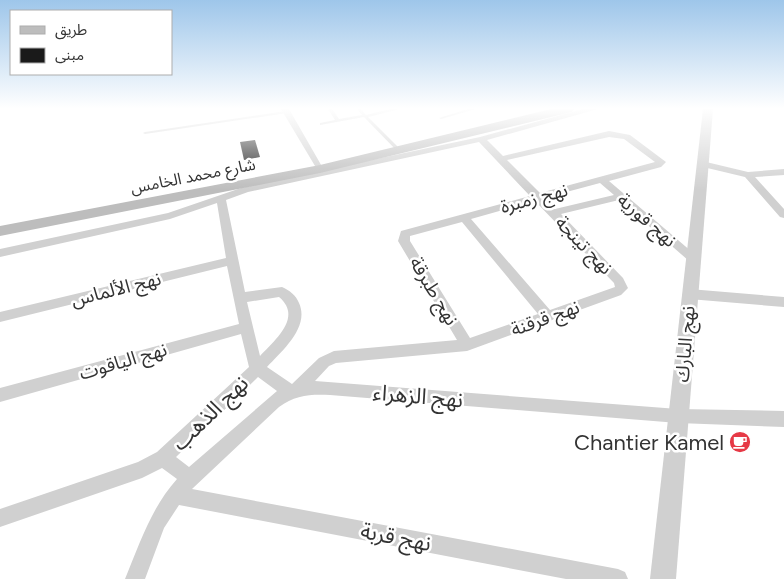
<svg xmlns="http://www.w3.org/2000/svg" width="784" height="579" font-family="Figtree,'Noto Sans Arabic',sans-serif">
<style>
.building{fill:#1a1a1a}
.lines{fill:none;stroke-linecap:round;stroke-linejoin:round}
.service{fill:#d0d0d0;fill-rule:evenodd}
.minor{fill:#d0d0d0;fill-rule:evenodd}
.tertiary{fill:#d0d0d0;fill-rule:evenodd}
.secondary{fill:#bdbdbd;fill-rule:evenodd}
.labels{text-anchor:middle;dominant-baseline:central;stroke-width:5;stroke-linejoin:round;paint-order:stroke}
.far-street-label{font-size:16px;fill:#333;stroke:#fff}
.street-label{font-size:19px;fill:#333;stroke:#fff}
.near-street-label{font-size:22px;fill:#333;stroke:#fff}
.near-poi-label{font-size:22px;fill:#333;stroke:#fff;text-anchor:end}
</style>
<rect width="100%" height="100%" fill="#fff"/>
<!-- building -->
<path class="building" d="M 255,140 L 260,157 L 244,160 L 240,142 Z"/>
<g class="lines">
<!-- service -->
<path class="service" d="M 328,109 L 332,109 L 339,119 L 362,115 L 357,109 L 361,109 L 366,115 L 390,109 L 400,109 L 368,117 L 402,151 L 398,152 L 364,117 L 320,125 L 320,123 L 335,120 Z
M 468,109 L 476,109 L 441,119 L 439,118 Z
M 286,111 L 287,111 L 287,113 L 145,134 L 143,133 L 145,132 Z"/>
<!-- minor -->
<path class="minor" d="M 281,109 L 289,109 L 324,170 L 480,137 L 583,109 L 598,109 L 487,140 L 503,156 L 609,131 L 630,135 L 666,162 L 661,167 L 609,181 L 699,258 L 693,262 L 689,261 L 619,200 L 561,214 L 623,278 L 628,288 L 621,295 L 467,351 L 336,363 L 329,366 L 315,381 L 678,409 L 784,411 L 784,427 L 678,423 L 330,395 C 311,394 295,395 279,407 L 192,489 L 618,569 L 625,572 L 628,579 L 566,579 L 179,505 L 164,528 L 145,579 L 125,579 C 140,543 151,508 177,479 L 162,468 L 142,478 L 0,527 L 0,509 L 138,462 L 157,452 L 249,367 L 241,334 L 0,402 L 0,388 L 239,324 L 227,266 L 0,322 L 0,312 L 226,258 L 217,203 L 170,219 L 0,257 L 0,249 L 168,213 L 241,188 L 318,171 ZM 609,137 L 624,139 L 655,162 L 540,193 L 507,160 ZM 479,142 L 530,196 L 401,231 L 398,241 L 457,340 L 334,351 L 319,358 L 292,384 L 267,367 C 282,351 310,327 299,303 C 296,295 289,290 282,287 L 245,292 L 226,200 L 248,192 ZM 600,183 L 614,195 L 555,209 L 544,198 ZM 535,201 L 614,283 L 615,287 L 550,310 L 471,219 ZM 462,222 L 538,314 L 470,338 L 410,241 L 410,236 ZM 279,297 C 303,317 275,340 260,356 L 247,302 ZM 258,377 L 277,391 L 189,467 L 176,457 Z
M 702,161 L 748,172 L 784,169 L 784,175 L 755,177 L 784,209 L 784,218 L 780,217 L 745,177 L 699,166 L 699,162 Z
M 689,289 L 784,297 L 784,307 L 689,299 L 685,297 L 683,294 L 685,291 Z"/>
<!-- tertiary -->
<path class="tertiary" d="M 703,109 L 713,109 L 676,579 L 650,579 Z"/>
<!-- secondary -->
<path class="secondary" d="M 551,109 L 574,109 L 572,112 L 320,173 L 0,236 L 0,226 L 320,165 Z"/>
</g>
<!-- sky -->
<linearGradient id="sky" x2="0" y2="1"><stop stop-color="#9ec6ea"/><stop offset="0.57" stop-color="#fff"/><stop offset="1" stop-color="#fff" stop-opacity="0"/></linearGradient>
<rect width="784" height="190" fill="url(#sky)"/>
<!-- icons -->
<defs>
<g id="cafe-disc" transform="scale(1.125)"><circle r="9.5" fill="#e63946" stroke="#fff"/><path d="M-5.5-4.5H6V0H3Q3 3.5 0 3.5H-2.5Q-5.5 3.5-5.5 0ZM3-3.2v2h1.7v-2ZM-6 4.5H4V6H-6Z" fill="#fff"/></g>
</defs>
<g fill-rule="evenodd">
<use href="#cafe-disc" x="740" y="442"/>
</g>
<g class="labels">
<!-- far-street labels -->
<g class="far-street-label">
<text transform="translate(193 176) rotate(-11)">شارع محمد الخامس</text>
</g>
<!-- street labels -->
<g class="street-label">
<text transform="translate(534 198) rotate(-15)">نهج زمبرة</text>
<text transform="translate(647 220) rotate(41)">نهج قورية</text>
<text transform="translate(584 245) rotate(46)">نهج تينجة</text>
<text transform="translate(116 289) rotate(-14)">نهج الألماس</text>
<text transform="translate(434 291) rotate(59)">نهج طبرقة</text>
<text transform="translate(545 318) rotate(-20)">نهج قرقنة</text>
<text transform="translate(685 344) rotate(-85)">نهج البارك</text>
<text transform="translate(123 361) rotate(-16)">نهج الياقوت</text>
</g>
<!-- near-street labels -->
<g class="near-street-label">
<text transform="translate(418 396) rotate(5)">نهج الزهراء</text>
<text transform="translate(210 413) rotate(-44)">نهج الذهب</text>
<text transform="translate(396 537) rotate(11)">نهج قربة</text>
</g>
<!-- near-poi labels -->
<g class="near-poi-label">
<text x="724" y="442">Chantier Kamel</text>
</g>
</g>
<!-- legend -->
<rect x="10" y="10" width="162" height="65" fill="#ffffff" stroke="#adadad"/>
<rect x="20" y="26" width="25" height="8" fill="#bdbdbd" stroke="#adadad"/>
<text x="55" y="35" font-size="15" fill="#333333">طريق</text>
<rect x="20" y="48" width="25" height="15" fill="#1a1a1a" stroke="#adadad"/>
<text x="55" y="60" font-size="15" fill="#333333">مبنى</text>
</svg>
